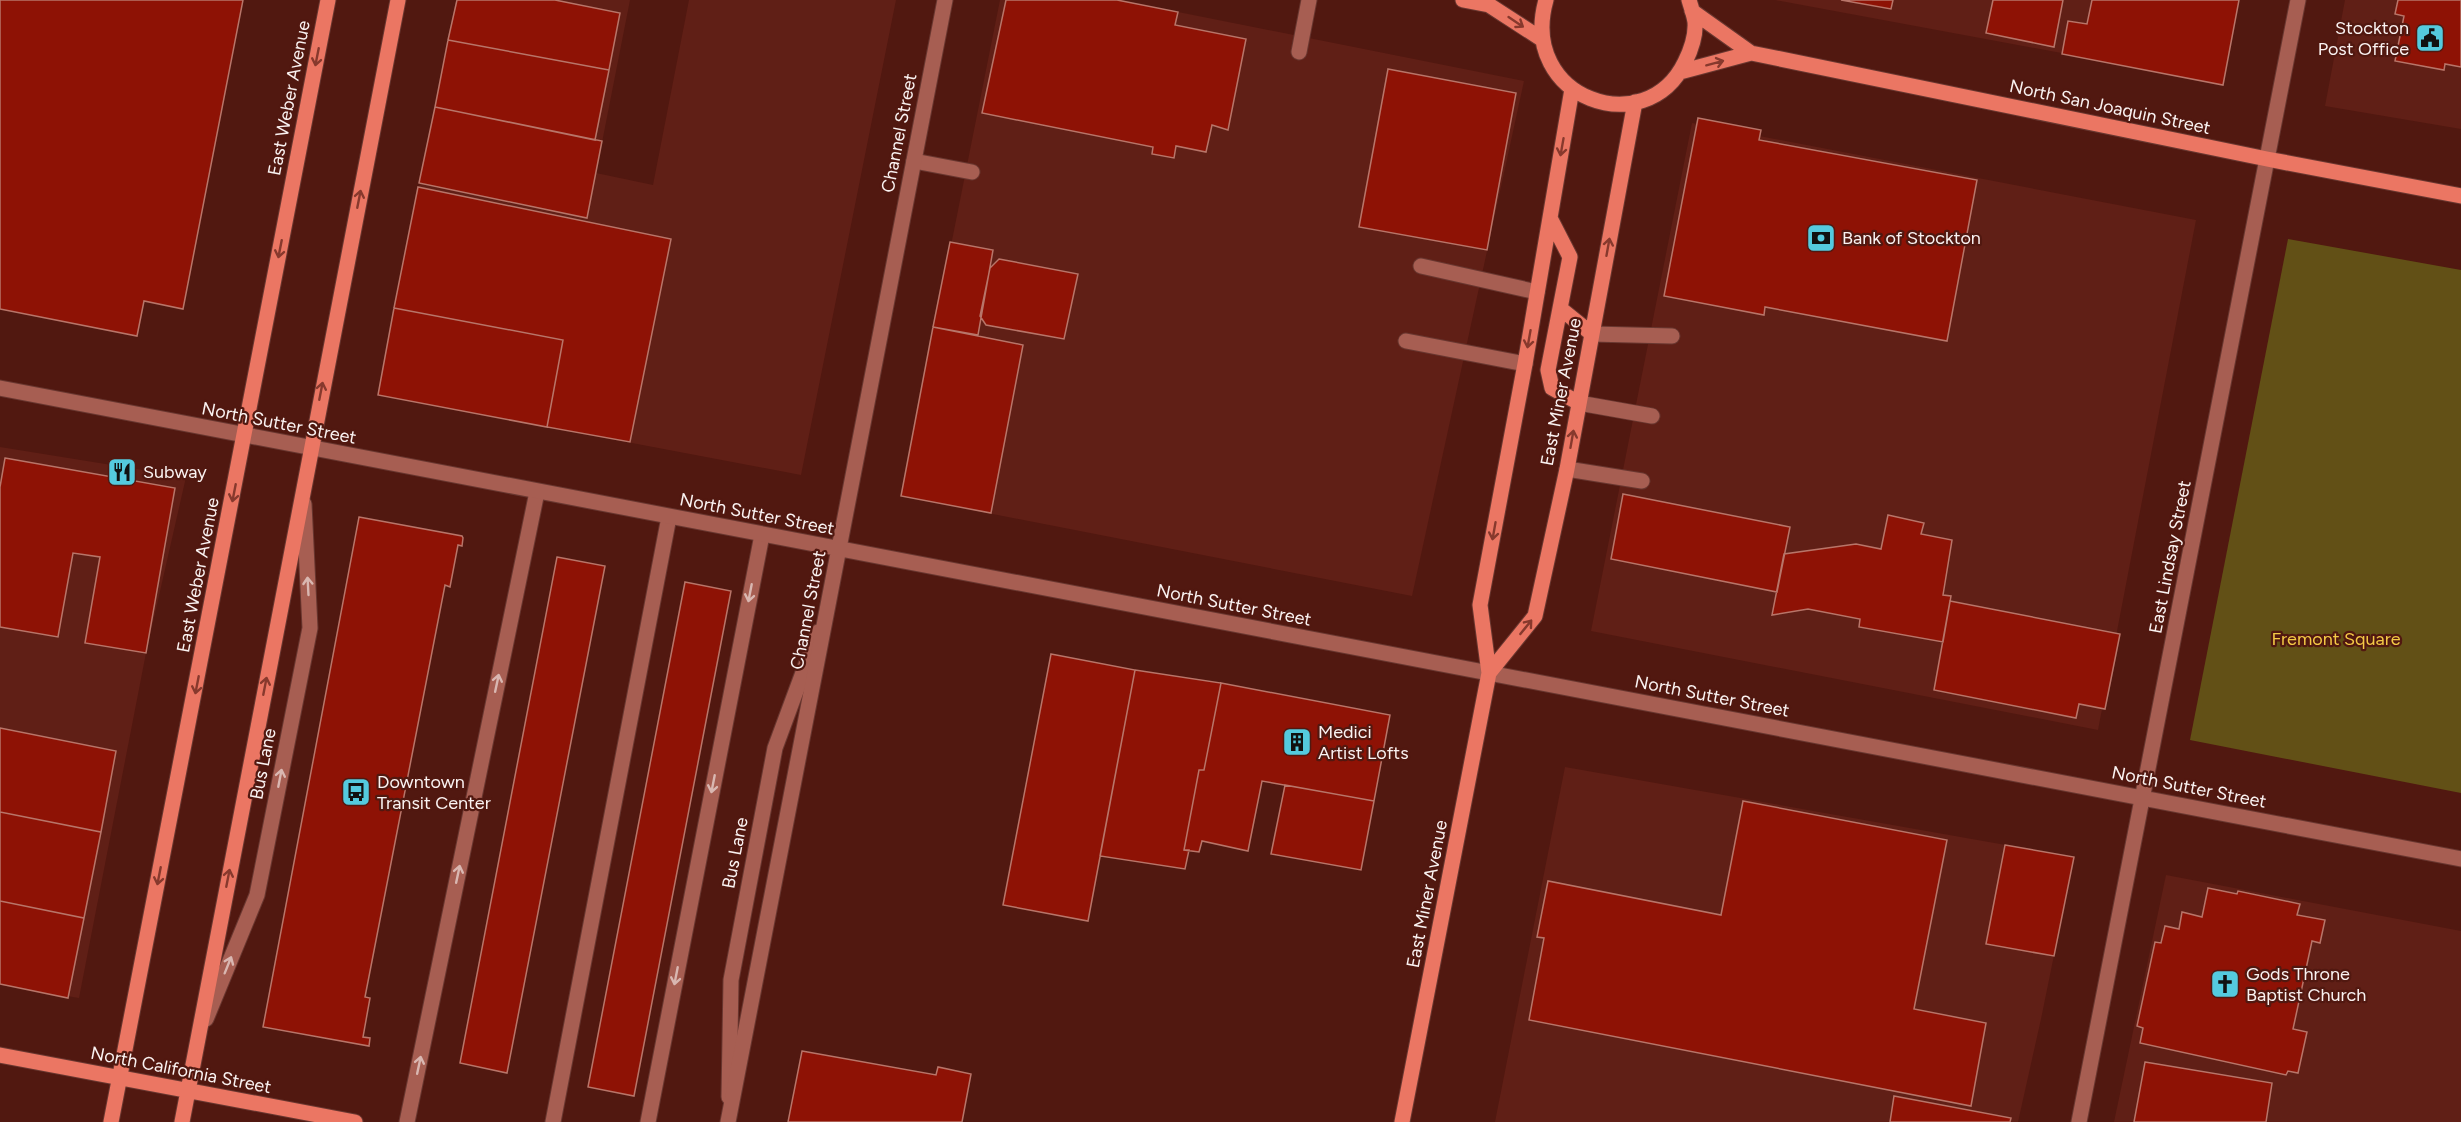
<svg xmlns="http://www.w3.org/2000/svg" width="2461" height="1122" font-family="Figtree,sans-serif">
<style>
.built{fill:#601f16}
.green{fill:#625016}
.building{fill:#8e1205;stroke:#b87569;stroke-width:1.5}
.lines{fill:none;stroke-linecap:round;stroke-linejoin:round}
.lane-casing{stroke:#693730;stroke-width:17}
.street-casing{stroke:#693730;stroke-width:17}
.secondary-casing{stroke:#693730;stroke-width:17}
.lane{stroke:#a75e52;stroke-width:15}
.street{stroke:#a75e52;stroke-width:15}
.secondary{stroke:#eb7663;stroke-width:15}
.oneway{stroke:#87392d}
.oneway2{stroke:#d9b7b1}
.labels{text-anchor:middle;dominant-baseline:central;stroke-width:4.5;stroke-linejoin:round;paint-order:stroke}
.poi-label{font-size:18px;fill:#faf2f1;stroke:#511810;text-anchor:start}
.street-label{font-size:18px;fill:#faf2f1;stroke:#511810}
.park-label{font-size:18px;fill:#f4ca46;stroke:#511810}
</style>
<rect width="100%" height="100%" fill="#511810"/>
<!-- built -->
<path class="built" d="M 456,0 L 630,0 L 596,173 L 653,185 L 689,0 L 896,0 L 801,475 L 378,395 Z
M 1000,0 L 1118,0 L 1524,81 L 1412,596 L 901,496 Z
M 1775,0 L 2239,0 L 2223,83 Z
M 2345,0 L 2461,0 L 2461,129 L 2325,106 Z
M 1692,123 L 2196,220 L 2098,730 L 1591,631 Z
M 0,447 L 186,477 L 146,653 L 79,998 L 0,985 Z
M 1565,767 L 2074,857 L 2041,1019 L 2018,1122 L 1495,1122 Z
M 2166,875 L 2461,931 L 2461,1122 L 2114,1122 Z"/>
<!-- green -->
<path class="green" d="M 2288,239 L 2461,270 L 2461,793 L 2190,740 Z"/>
<!-- building -->
<path class="building" d="M 0,0 L 243,0 L 183,309 L 144,301 L 137,336 L 0,309 Z
M 457,0 L 555,0 L 620,13 L 609,70 L 448,40 Z
M 1006,0 L 1117,0 L 1178,12 L 1175,25 L 1246,39 L 1228,130 L 1212,125 L 1206,152 L 1176,146 L 1174,158 L 1152,154 L 1153,147 L 982,113 Z
M 1841,0 L 1893,0 L 1891,9 Z
M 1993,0 L 2063,0 L 2054,47 L 1986,33 Z
M 2092,0 L 2239,0 L 2223,85 L 2062,54 L 2068,21 L 2087,24 Z
M 2398,0 L 2461,0 L 2461,67 L 2445,64 L 2444,70 L 2395,61 L 2404,16 L 2395,14 Z
M 448,40 L 609,70 L 595,140 L 435,107 Z
M 1388,69 L 1516,93 L 1487,250 L 1359,227 Z
M 435,107 L 602,141 L 587,218 L 419,183 Z
M 1698,118 L 1761,130 L 1759,140 L 1977,180 L 1947,341 L 1765,307 L 1764,315 L 1664,296 Z
M 418,187 L 671,239 L 630,442 L 547,427 L 563,340 L 394,308 Z
M 950,242 L 993,250 L 978,335 L 933,327 Z
M 999,259 L 1078,274 L 1064,339 L 986,325 L 980,316 L 990,268 Z
M 394,308 L 563,340 L 547,427 L 378,395 Z
M 933,327 L 1023,345 L 991,513 L 901,496 Z
M 5,458 L 175,488 L 146,653 L 85,643 L 100,557 L 73,553 L 58,637 L 0,627 L 0,487 Z
M 1623,494 L 1790,527 L 1777,592 L 1611,559 Z
M 1888,515 L 1924,523 L 1921,534 L 1952,540 L 1943,595 L 1951,596 L 1943,642 L 1859,627 L 1860,619 L 1808,609 L 1772,615 L 1784,554 L 1856,544 L 1881,549 Z
M 359,517 L 462,536 L 463,538 L 462,546 L 458,545 L 450,587 L 445,585 L 365,997 L 370,998 L 363,1037 L 370,1038 L 369,1046 L 263,1027 Z
M 557,557 L 605,566 L 507,1073 L 460,1063 Z
M 685,582 L 731,591 L 634,1096 L 588,1087 Z
M 1950,601 L 2120,634 L 2105,709 L 2079,704 L 2076,718 L 1934,690 Z
M 1051,654 L 1135,670 L 1088,921 L 1003,905 Z
M 1135,670 L 1221,683 L 1204,770 L 1199,770 L 1184,850 L 1189,850 L 1185,869 L 1100,856 Z
M 1221,683 L 1390,715 L 1374,801 L 1262,781 L 1248,851 L 1202,841 L 1199,852 L 1184,850 L 1199,770 L 1204,770 Z
M 0,728 L 116,751 L 101,832 L 0,812 Z
M 1285,785 L 1374,801 L 1361,870 L 1271,854 Z
M 1743,801 L 1947,840 L 1914,1009 L 1986,1023 L 1971,1106 L 1529,1020 L 1544,938 L 1537,937 L 1548,881 L 1721,915 Z
M 0,812 L 101,832 L 84,918 L 0,901 Z
M 2005,845 L 2074,857 L 2054,956 L 1986,944 Z
M 2208,888 L 2237,894 L 2238,891 L 2300,904 L 2297,915 L 2325,920 L 2320,943 L 2312,941 L 2293,1029 L 2307,1032 L 2298,1073 L 2288,1071 L 2286,1075 L 2140,1043 L 2143,1028 L 2137,1026 L 2155,942 L 2161,943 L 2165,926 L 2179,929 L 2182,912 L 2202,917 Z
M 0,901 L 84,918 L 68,998 L 0,984 Z
M 802,1051 L 936,1075 L 938,1067 L 971,1074 L 962,1122 L 788,1122 Z
M 2145,1062 L 2272,1083 L 2266,1122 L 2134,1122 Z
M 1894,1096 L 2011,1118 L 2010,1122 L 1890,1122 Z"/>
<g class="lines">
<!-- lane casing -->
<g class="lane-casing">
<path id="lane" d="M 1299,52 L 1309,0
M 914,161 L 972,172
M 1421,266 L 1537,292
M 1592,334 L 1672,336
M 1406,341 L 1525,364
M 1579,403 L 1652,416
M 1567,469 L 1642,481
M 206,1019 L 257,895 L 310,628 L 304,504
M 729,1097 L 731,980 L 775,748 L 818,632
M 407,1122 L 537,492
M 553,1122 L 669,517
M 648,1122 L 762,535"/>
</g>
<!-- street casing -->
<g class="street-casing">
<path id="street" d="M 0,388 L 2461,859
M 728,1122 L 945,0
M 2079,1122 L 2298,0"/>
</g>
<!-- secondary casing -->
<g class="secondary-casing">
<path id="secondary" d="M 1463,0 L 1489,5 L 1543,40
M 1546,0 C 1518,99 1646,143 1685,62 C 1691,50 1696,36 1695,22 C 1694,15 1691,7 1689,0
M 1692,11 L 1751,53
M 1680,72 L 1751,53 L 1756,54 L 2267,159 L 2461,196
M 1550,218 L 1570,257 L 1548,370 L 1552,388 L 1579,403
M 1561,309 L 1592,334
M 1489,673 L 1535,616 L 1567,469 L 1635,102
M 0,1055 L 355,1122
M 111,1122 L 328,0
M 182,1122 L 398,0
M 1402,1122 L 1489,673 L 1480,605 L 1525,364 L 1572,89"/>
</g>
<!-- lane -->
<use href="#lane" class="lane"/>
<!-- street -->
<use href="#street" class="street"/>
<!-- secondary -->
<use href="#secondary" class="secondary"/>
</g>
<!-- one-way arrows -->
<defs><path id="oneway-shaft" d="M-6 0H5M1.5-3L5.5 0L1.5 3" fill="none" stroke-width="1.6" stroke-linecap="round" stroke-linejoin="round" transform="scale(1.5)"/></defs>
<g class="oneway">
<use href="#oneway-shaft" transform="translate(1516 22) rotate(34)"/>
<use href="#oneway-shaft" transform="translate(317 57) rotate(101)"/>
<use href="#oneway-shaft" transform="translate(1715 63) rotate(-15)"/>
<use href="#oneway-shaft" transform="translate(1562 147) rotate(100)"/>
<use href="#oneway-shaft" transform="translate(359 199) rotate(-79)"/>
<use href="#oneway-shaft" transform="translate(1608 247) rotate(-80)"/>
<use href="#oneway-shaft" transform="translate(280 249) rotate(101)"/>
<use href="#oneway-shaft" transform="translate(1529 339) rotate(100)"/>
<use href="#oneway-shaft" transform="translate(321 391) rotate(-79)"/>
<use href="#oneway-shaft" transform="translate(1572 439) rotate(-80)"/>
<use href="#oneway-shaft" transform="translate(234 493) rotate(101)"/>
<use href="#oneway-shaft" transform="translate(1494 531) rotate(100)"/>
<use href="#oneway-shaft" transform="translate(1526 627) rotate(-51)"/>
<use href="#oneway-shaft" transform="translate(197 685) rotate(101)"/>
<use href="#oneway-shaft" transform="translate(265 686) rotate(-79)"/>
<use href="#oneway-shaft" transform="translate(159 876) rotate(101)"/>
<use href="#oneway-shaft" transform="translate(228 878) rotate(-79)"/>
</g>
<g class="oneway2">
<use href="#oneway-shaft" transform="translate(308 586) rotate(-93)"/>
<use href="#oneway-shaft" transform="translate(750 593) rotate(101)"/>
<use href="#oneway-shaft" transform="translate(497 683) rotate(-78)"/>
<use href="#oneway-shaft" transform="translate(280 778) rotate(-79)"/>
<use href="#oneway-shaft" transform="translate(713 784) rotate(101)"/>
<use href="#oneway-shaft" transform="translate(458 874) rotate(-78)"/>
<use href="#oneway-shaft" transform="translate(228 965) rotate(-68)"/>
<use href="#oneway-shaft" transform="translate(676 976) rotate(101)"/>
<use href="#oneway-shaft" transform="translate(419 1065) rotate(-78)"/>
</g>
<!-- icons -->
<defs>
<g id="civic-square" transform="scale(1.5)"><rect x="-9" y="-9" width="18" height="18" rx="4" fill="#54cade" stroke="#511810"/><path d="M-.6-6.5H3V-4.5H.6V-3L4-1V1h2V6H-6V1h2V-1L-.6-3ZM-1.2 2.5V6h2.4V2.5Z" fill="#111"/></g>
<g id="bank-square" transform="scale(1.5)"><rect x="-9" y="-9" width="18" height="18" rx="4" fill="#54cade" stroke="#511810"/><path d="M-6-4H6V4H-6ZM0-2.3a2.3 2.3 0 1 0 0 4.6a2.3 2.3 0 1 0 0-4.6Z" fill="#111"/></g>
<g id="restaurant-square" transform="scale(1.5)"><rect x="-9" y="-9" width="18" height="18" rx="4" fill="#54cade" stroke="#511810"/><path d="M-5-6h1v4h1v-4h1v4h1v-4h1v5L-1.5 .5V6h-2V.5L-5-1ZM5-6V6H3V1.5H1.5Q1.5-4 5-6Z" fill="#111"/></g>
<g id="building-square" transform="scale(1.5)"><rect x="-9" y="-9" width="18" height="18" rx="4" fill="#54cade" stroke="#511810"/><path d="M-4-6H4V6H1V3H-1V6H-4ZM-2.5-4.3h1.7v1.8h-1.7ZM.8-4.3h1.7v1.8H.8ZM-2.5-1h1.7V.8h-1.7ZM.8-1h1.7V.8H.8Z" fill="#111"/></g>
<g id="bus-square" transform="scale(1.5)"><rect x="-9" y="-9" width="18" height="18" rx="4" fill="#54cade" stroke="#511810"/><path d="M-5-6H5V4H4V6H2V4H-2V6H-4V4H-5ZM-3.5-4V0h7V-4ZM-3.5 1.2v1.5H-2V1.2ZM2 1.2v1.5H3.5V1.2Z" fill="#111"/></g>
<g id="church-square" transform="scale(1.5)"><rect x="-9" y="-9" width="18" height="18" rx="4" fill="#54cade" stroke="#511810"/><path d="M-1.2-6h2.4v3.5h3.3v2.4h-3.3V6h-2.4V-.1h-3.3v-2.4h3.3Z" fill="#111"/></g>
</defs>
<g fill-rule="evenodd">
<use href="#civic-square" x="2430" y="38"/>
<use href="#bank-square" x="1821" y="238"/>
<use href="#restaurant-square" x="122" y="472"/>
<use href="#building-square" x="1297" y="742"/>
<use href="#bus-square" x="356" y="792"/>
<use href="#church-square" x="2225" y="984"/>
</g>
<g class="labels">
<!-- poi labels -->
<g class="poi-label">
<text x="2409" y="28" text-anchor="end">Stockton<tspan x="2409" dy="21">Post Office</tspan></text>
<text x="1842" y="238">Bank of Stockton</text>
<text x="143" y="472">Subway</text>
<text x="1318" y="732">Medici<tspan x="1318" dy="21">Artist Lofts</tspan></text>
<text x="377" y="782">Downtown<tspan x="377" dy="21">Transit Center</tspan></text>
<text x="2246" y="974">Gods Throne<tspan x="2246" dy="21">Baptist Church</tspan></text>
</g>
<!-- street labels -->
<g class="street-label">
<text transform="translate(289 98) rotate(-79)">East Weber Avenue</text>
<text transform="translate(2110 107) rotate(12)">North San Joaquin Street</text>
<text transform="translate(899 133) rotate(-79)">Channel Street</text>
<text transform="translate(1561 392) rotate(-79)">East Miner Avenue</text>
<text transform="translate(279 423) rotate(11)">North Sutter Street</text>
<text transform="translate(757 514) rotate(11)">North Sutter Street</text>
<text transform="translate(2170 557) rotate(-79)">East Lindsay Street</text>
<text transform="translate(198 575) rotate(-79)">East Weber Avenue</text>
<text transform="translate(1234 605) rotate(11)">North Sutter Street</text>
<text transform="translate(808 610) rotate(-79)">Channel Street</text>
<text transform="translate(1712 696) rotate(11)">North Sutter Street</text>
<text transform="translate(263 764) rotate(-79)">Bus Lane</text>
<text transform="translate(2189 787) rotate(11)">North Sutter Street</text>
<text transform="translate(735 853) rotate(-79)">Bus Lane</text>
<text transform="translate(1427 894) rotate(-79)">East Miner Avenue</text>
<text transform="translate(181 1070) rotate(11)">North California Street</text>
</g>
<!-- park labels -->
<g class="park-label">
<text x="2336" y="639">Fremont Square</text>
</g>
</g>
</svg>
